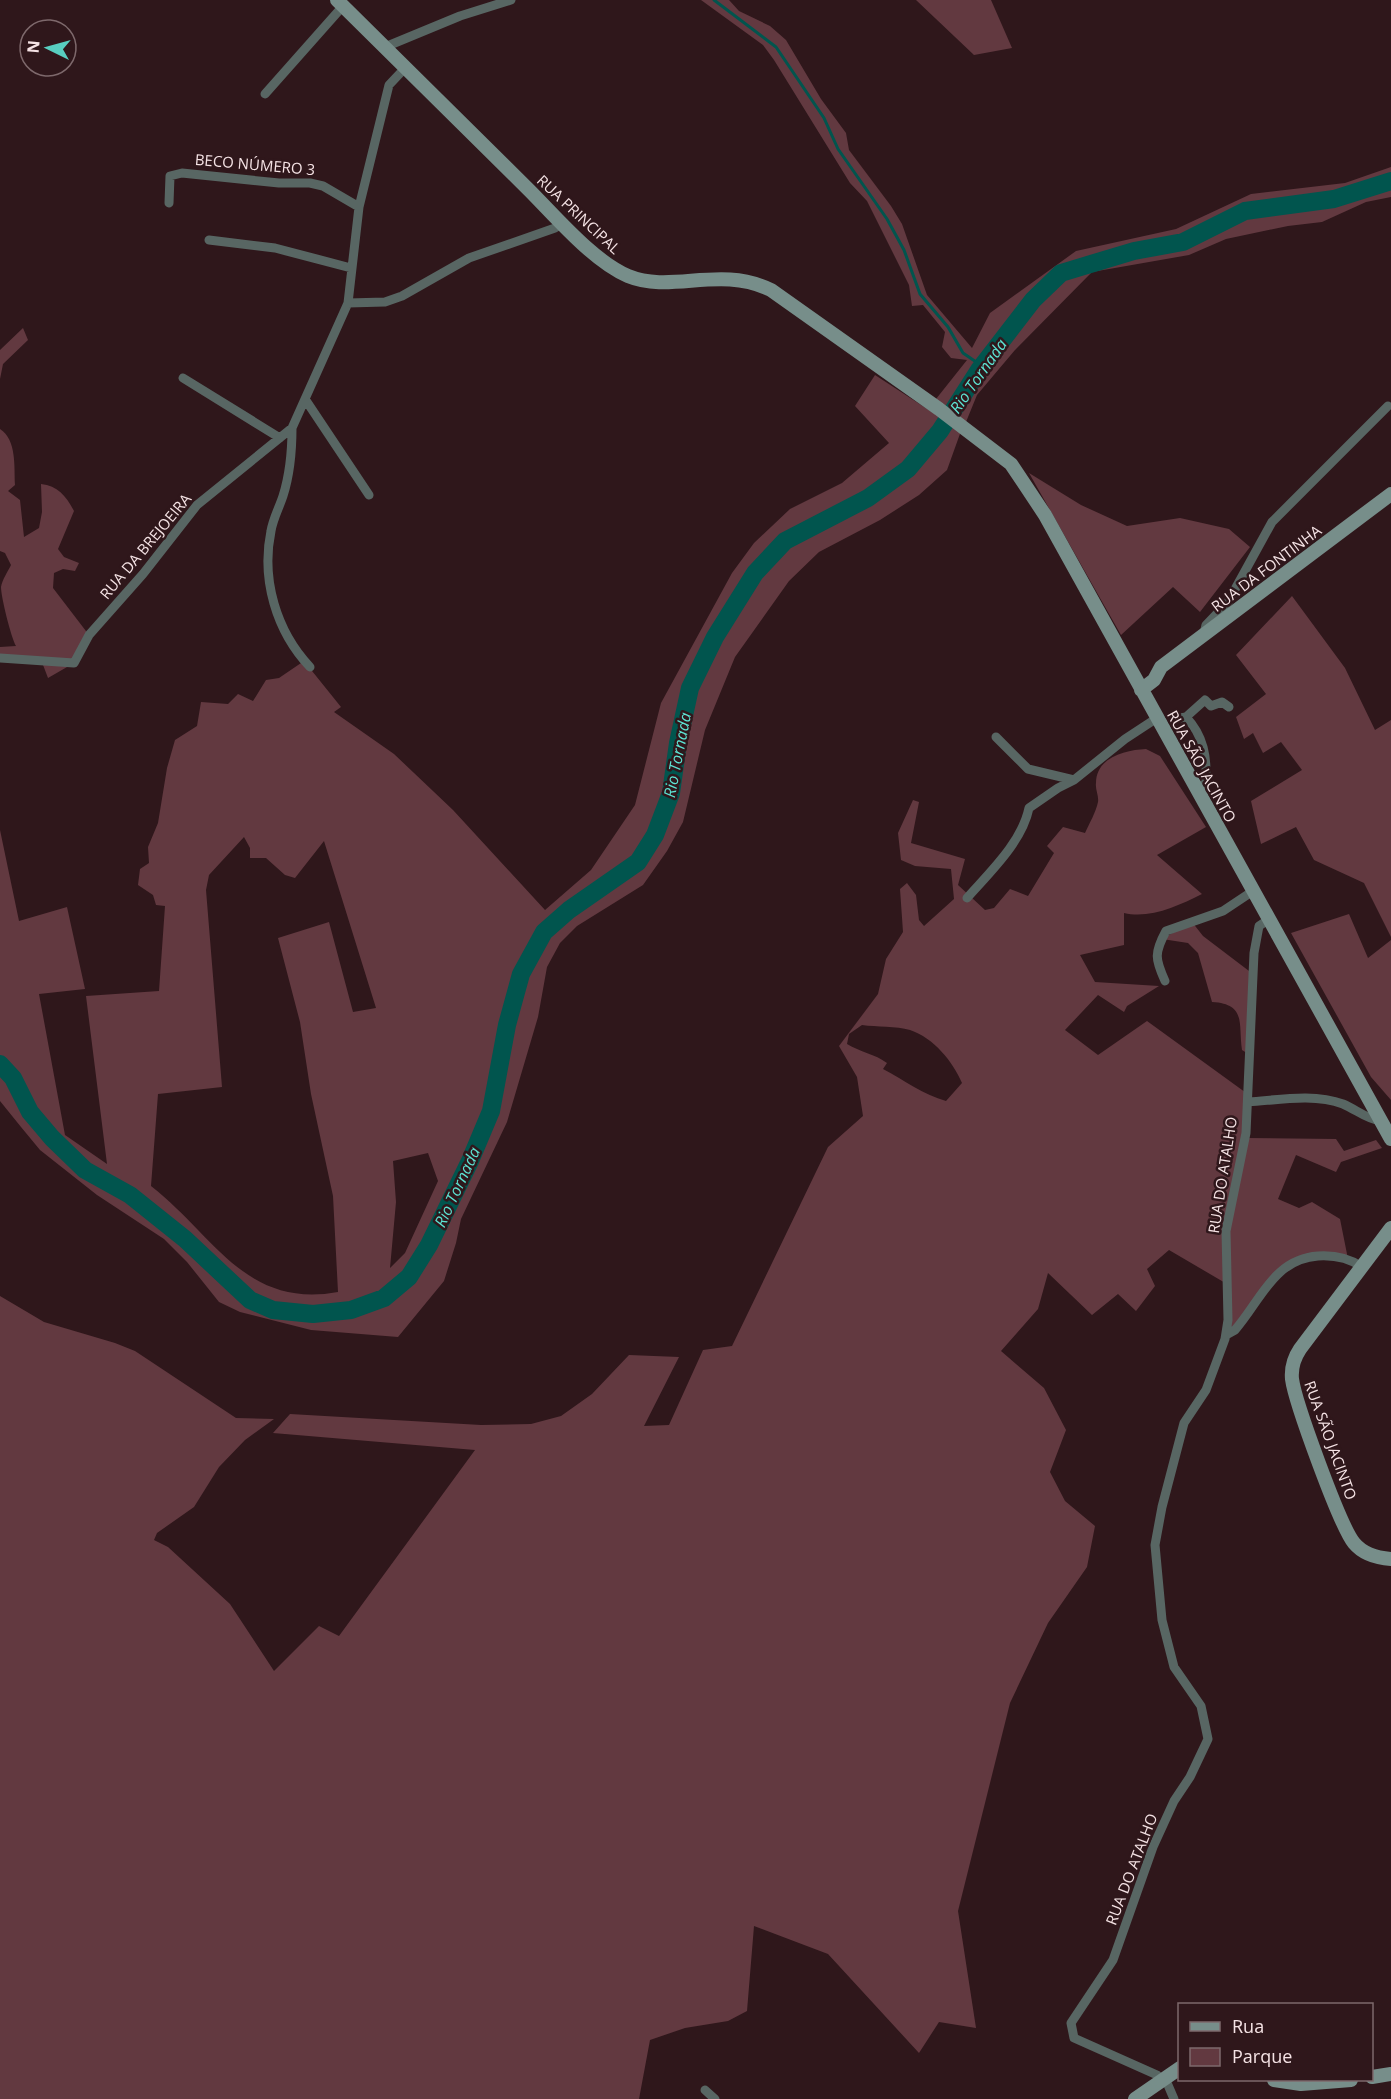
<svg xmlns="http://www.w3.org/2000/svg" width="1391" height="2099" font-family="'Open Sans',sans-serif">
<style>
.green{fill:#623940;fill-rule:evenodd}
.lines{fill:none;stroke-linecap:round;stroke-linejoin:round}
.stream{stroke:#01554e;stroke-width:3}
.river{stroke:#01554e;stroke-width:18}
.street{stroke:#586663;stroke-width:9}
.secondary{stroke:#778e8a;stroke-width:14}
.labels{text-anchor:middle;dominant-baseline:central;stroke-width:5;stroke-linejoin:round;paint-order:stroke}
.street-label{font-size:15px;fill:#f5e3e5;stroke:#2f171b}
.water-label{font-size:16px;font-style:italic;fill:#5de3d3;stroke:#2f171b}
</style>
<rect width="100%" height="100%" fill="#2f171b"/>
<!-- green -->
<path class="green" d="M 701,0 L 729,0 L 739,11 L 770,26 L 786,40 L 821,99 L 846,133 L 849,150 L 891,206 L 902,224 L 927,295 L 972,348 L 990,313 L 1076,251 L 1176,229 L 1251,194 L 1345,183 L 1391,167 L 1391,197 L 1366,202 L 1322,222 L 1288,226 L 1226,239 L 1189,255 L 1092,272 L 1015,350 L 977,395 L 966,422 L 936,399 L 967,360 L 951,358 L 942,347 L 945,332 L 923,305 L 912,306 L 909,285 L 867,201 L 850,183 L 774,60 L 763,45 Z
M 916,0 L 991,0 L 1012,48 L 974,55 Z
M 23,328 L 28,340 L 3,364 L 0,379 L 0,350 Z
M 875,375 L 961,431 L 947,470 L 919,495 L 880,520 L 819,552 L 789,581 L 735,657 L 705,730 L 683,822 L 667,851 L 643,885 L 577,926 L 560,943 L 547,967 L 538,1017 L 507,1122 L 461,1219 L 456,1243 L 444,1281 L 398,1337 L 311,1330 L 240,1312 L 219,1302 L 187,1262 L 164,1239 L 97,1195 L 40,1150 L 21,1127 L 0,1101 L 0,830 L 19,921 L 67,907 L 85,989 L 39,994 L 65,1135 L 107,1164 L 86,996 L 159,991 L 165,906 L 156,905 L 153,895 L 138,885 L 140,869 L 149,863 L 148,847 L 158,823 L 167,768 L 175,740 L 197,726 L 201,702 L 228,704 L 238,694 L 253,701 L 266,680 L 279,678 L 304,661 L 341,707 L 334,712 L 394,754 L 453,810 L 545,910 L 591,870 L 635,805 L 661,703 L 732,573 L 754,543 L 790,509 L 842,483 L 889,443 L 855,406 ZM 244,837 L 250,848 L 250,858 L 266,858 L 285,875 L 295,878 L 324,841 L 376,1008 L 353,1012 L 329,922 L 278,938 L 300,1022 L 311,1094 L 333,1196 L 338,1292 C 245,1309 214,1235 151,1186 L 158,1094 L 222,1087 L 206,890 L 209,875 ZM 428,1153 L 438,1181 L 405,1253 L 390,1268 L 396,1202 L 393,1161 Z
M 0,429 C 17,440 14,467 15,485 L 8,491 L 20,500 L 24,537 L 39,528 L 42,512 L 41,484 C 58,486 66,496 74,511 L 58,549 L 64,557 L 79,563 L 75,571 L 63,569 L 54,573 L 53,588 L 89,635 L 74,663 L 48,678 L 40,657 L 0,658 L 0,647 L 16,646 C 11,637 1,597 1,587 C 2,580 8,571 11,565 L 5,553 L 0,551 Z
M 1029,473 L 1081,505 L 1127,526 L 1180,518 L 1229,529 L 1250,547 L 1200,612 L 1173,587 L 1121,635 Z
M 1292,596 L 1345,668 L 1375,730 L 1391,720 L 1391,937 L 1364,883 L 1314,860 L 1296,827 L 1261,844 L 1251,801 L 1302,770 L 1281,742 L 1263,753 L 1253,733 L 1244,739 L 1236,717 L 1266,694 L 1236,655 Z
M 1146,749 L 1160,756 L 1206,827 L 1157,855 L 1202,894 C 1178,906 1150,919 1124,913 L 1124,945 L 1080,955 L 1095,982 L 1159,986 L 1127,1006 L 1124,1012 L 1098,995 L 1065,1030 L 1098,1055 L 1147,1021 L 1249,1095 L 1245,1138 L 1336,1139 L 1344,1151 L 1376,1140 L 1382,1148 L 1341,1162 L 1336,1172 L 1296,1155 L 1278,1199 L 1299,1208 L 1312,1202 L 1340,1219 L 1348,1259 L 1329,1256 L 1290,1263 L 1226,1335 L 1227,1284 L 1169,1250 L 1147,1269 L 1155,1286 L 1136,1311 L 1118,1294 L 1092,1315 L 1048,1273 L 1038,1309 L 1001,1351 L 1044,1388 L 1066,1430 L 1050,1472 L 1065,1501 L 1095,1526 L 1087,1567 L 1048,1623 L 1010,1703 L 958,1911 L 976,2028 L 939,2022 L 919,2053 L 828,1954 L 754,1926 L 747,2011 L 728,2021 L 685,2028 L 650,2040 L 639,2099 L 0,2099 L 0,1296 L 44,1322 L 115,1343 L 135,1351 L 236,1418 L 274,1419 L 245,1440 L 219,1467 L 194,1507 L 157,1533 L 154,1540 L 168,1547 L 230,1604 L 274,1671 L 319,1626 L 339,1636 L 475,1450 L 273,1433 L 290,1414 L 481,1425 L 531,1424 L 561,1416 L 592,1394 L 629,1355 L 679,1357 L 644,1426 L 669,1425 L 703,1350 L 732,1346 L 828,1147 L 863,1116 L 857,1077 L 839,1046 L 878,994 L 886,959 L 903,932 L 900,889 L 907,883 L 916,895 L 919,920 L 924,926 L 954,899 L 951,869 L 915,866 L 901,860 L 898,833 L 913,800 L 919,802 L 911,843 L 965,859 L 958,885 L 985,910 L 994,908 L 1010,889 L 1028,896 L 1054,853 L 1047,846 L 1063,827 L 1085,833 C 1089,824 1096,812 1098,802 C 1099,796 1095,789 1096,783 C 1096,757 1126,750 1146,749 ZM 862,1025 C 877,1027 896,1026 910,1030 C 934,1038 953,1062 962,1083 L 946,1101 C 924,1095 904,1080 883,1069 L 887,1063 C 875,1054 860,1052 847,1044 L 849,1034 Z
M 1349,914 L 1368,958 L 1391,940 L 1391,1100 L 1371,1077 L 1291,933 Z
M 1192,922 L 1203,936 L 1253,974 L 1250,1055 L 1242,1050 C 1238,1024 1247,1004 1212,1002 L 1198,953 L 1188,943 L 1162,939 Z"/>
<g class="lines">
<!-- stream -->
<path class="stream" d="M 714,0 L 776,47 L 824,118 L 838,149 L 887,219 L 904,250 L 920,294 L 948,327 L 963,353 L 982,366"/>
<!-- river -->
<path class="river" d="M 0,1064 L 13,1078 L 30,1112 L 52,1138 L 85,1170 L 130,1195 L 185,1239 L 250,1300 L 273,1310 L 313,1314 L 351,1310 L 384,1298 L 409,1277 L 429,1245 L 470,1161 L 491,1111 L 507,1025 L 521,974 L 544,932 L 569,910 L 638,862 L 655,835 L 671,793 L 678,743 L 690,688 L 715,637 L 755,573 L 785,541 L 868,498 L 908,469 L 940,431 L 979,370 L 1033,300 L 1061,273 L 1134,251 L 1183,242 L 1245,211 L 1334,199 L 1391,181"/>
<!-- street -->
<path class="street" d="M 385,47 L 460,16 L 511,0
M 265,94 L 343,6
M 169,203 L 170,176 L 182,173 L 279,183 L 310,183 L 323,186 L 359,207
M 209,240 L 275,248 L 351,268
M 348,303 L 385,302 L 402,296 L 469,258 L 555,228 L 563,223
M 183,378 L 280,438
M 305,399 L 369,495
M 292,428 C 292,452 290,474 283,496 C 279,508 273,519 271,531 C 261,579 276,631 310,667
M 1204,634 L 1206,625 L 1228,602 L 1272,522 L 1388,406
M 0,658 L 74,663 L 89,635 L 143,574 L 197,505 L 292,428 L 348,303 L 359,207 L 389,85 L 405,68
M 1186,717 L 1205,700 L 1211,706 L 1222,702 L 1229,707
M 1174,719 L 1186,717 C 1204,736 1207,757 1206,783 L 1197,790
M 996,737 L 1028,769 L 1074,780
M 967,898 C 990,872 1022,842 1029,808 L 1058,788 L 1074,780 L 1125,739 L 1157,718
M 1165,981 C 1155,959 1154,953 1166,931 L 1223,911 L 1253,891
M 1249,1102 C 1278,1100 1314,1093 1343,1104 C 1357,1110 1366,1119 1381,1121
M 1226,1335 L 1235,1330 C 1261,1300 1274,1259 1318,1256 C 1334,1255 1349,1258 1362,1267
M 705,2090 L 715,2099
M 1174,2099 L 1168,2085 L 1157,2075 L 1074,2038 L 1071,2023 L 1113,1960 L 1153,1847 L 1174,1801 L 1190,1777 L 1208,1739 L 1201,1706 L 1174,1667 L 1162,1620 L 1155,1545 L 1162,1507 L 1184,1423 L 1206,1390 L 1225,1339 L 1228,1320 L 1226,1231 L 1246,1133 L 1254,953 L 1259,926 L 1268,920"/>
<!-- secondary -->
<path class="secondary" d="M 337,0 C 401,63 465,126 529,190 C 556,217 593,261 628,276 C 672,294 719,265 771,290 L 939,409 L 1011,464 L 1045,515 L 1391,1139
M 1141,690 L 1154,680 L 1161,667 L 1391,494
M 1391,1228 L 1300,1349 C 1294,1358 1291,1368 1292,1379 C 1295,1402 1340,1526 1354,1543 C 1363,1554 1377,1558 1391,1559
M 1372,2077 L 1391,2074
M 1274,2080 L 1301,2084 L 1351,2080
M 1135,2099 L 1180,2068"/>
</g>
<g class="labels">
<!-- street labels -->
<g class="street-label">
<text transform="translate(255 164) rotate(5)">BECO NÚMERO 3</text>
<text transform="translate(579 214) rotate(43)">RUA PRINCIPAL</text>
<text transform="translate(145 546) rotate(-50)">RUA DA BREJOEIRA</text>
<text transform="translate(1266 568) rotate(-37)">RUA DA FONTINHA</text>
<text transform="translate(1202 766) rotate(61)">RUA SÃO JACINTO</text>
<text transform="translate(1222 1175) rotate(-81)">RUA DO ATALHO</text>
<text transform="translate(1331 1440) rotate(70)">RUA SÃO JACINTO</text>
<text transform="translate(1131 1869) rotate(-69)">RUA DO ATALHO</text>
</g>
<!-- water labels -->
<g class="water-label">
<text transform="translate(978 376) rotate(-55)">Rio Tornada</text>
<text transform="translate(677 755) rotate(-79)">Rio Tornada</text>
<text transform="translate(457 1187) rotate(-65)">Rio Tornada</text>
</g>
</g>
<!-- legend -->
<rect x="1178" y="2003" width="195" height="78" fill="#2f171b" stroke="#7e696c" stroke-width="1.5"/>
<rect x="1190" y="2022" width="30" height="9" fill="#778e8a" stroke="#7e696c" stroke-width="1.5"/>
<text x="1232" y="2033" font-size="18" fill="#f5e3e5">Rua</text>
<rect x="1190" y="2048" width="30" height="18" fill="#623940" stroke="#7e696c" stroke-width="1.5"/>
<text x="1232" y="2063" font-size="18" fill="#f5e3e5">Parque</text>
<!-- north arrow -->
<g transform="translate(48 48) rotate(275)"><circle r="28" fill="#2f171b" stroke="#7e696c" stroke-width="1.5"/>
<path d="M0-4.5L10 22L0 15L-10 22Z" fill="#58cec0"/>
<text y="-9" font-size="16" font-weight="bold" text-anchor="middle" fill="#f5e3e5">N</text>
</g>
</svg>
